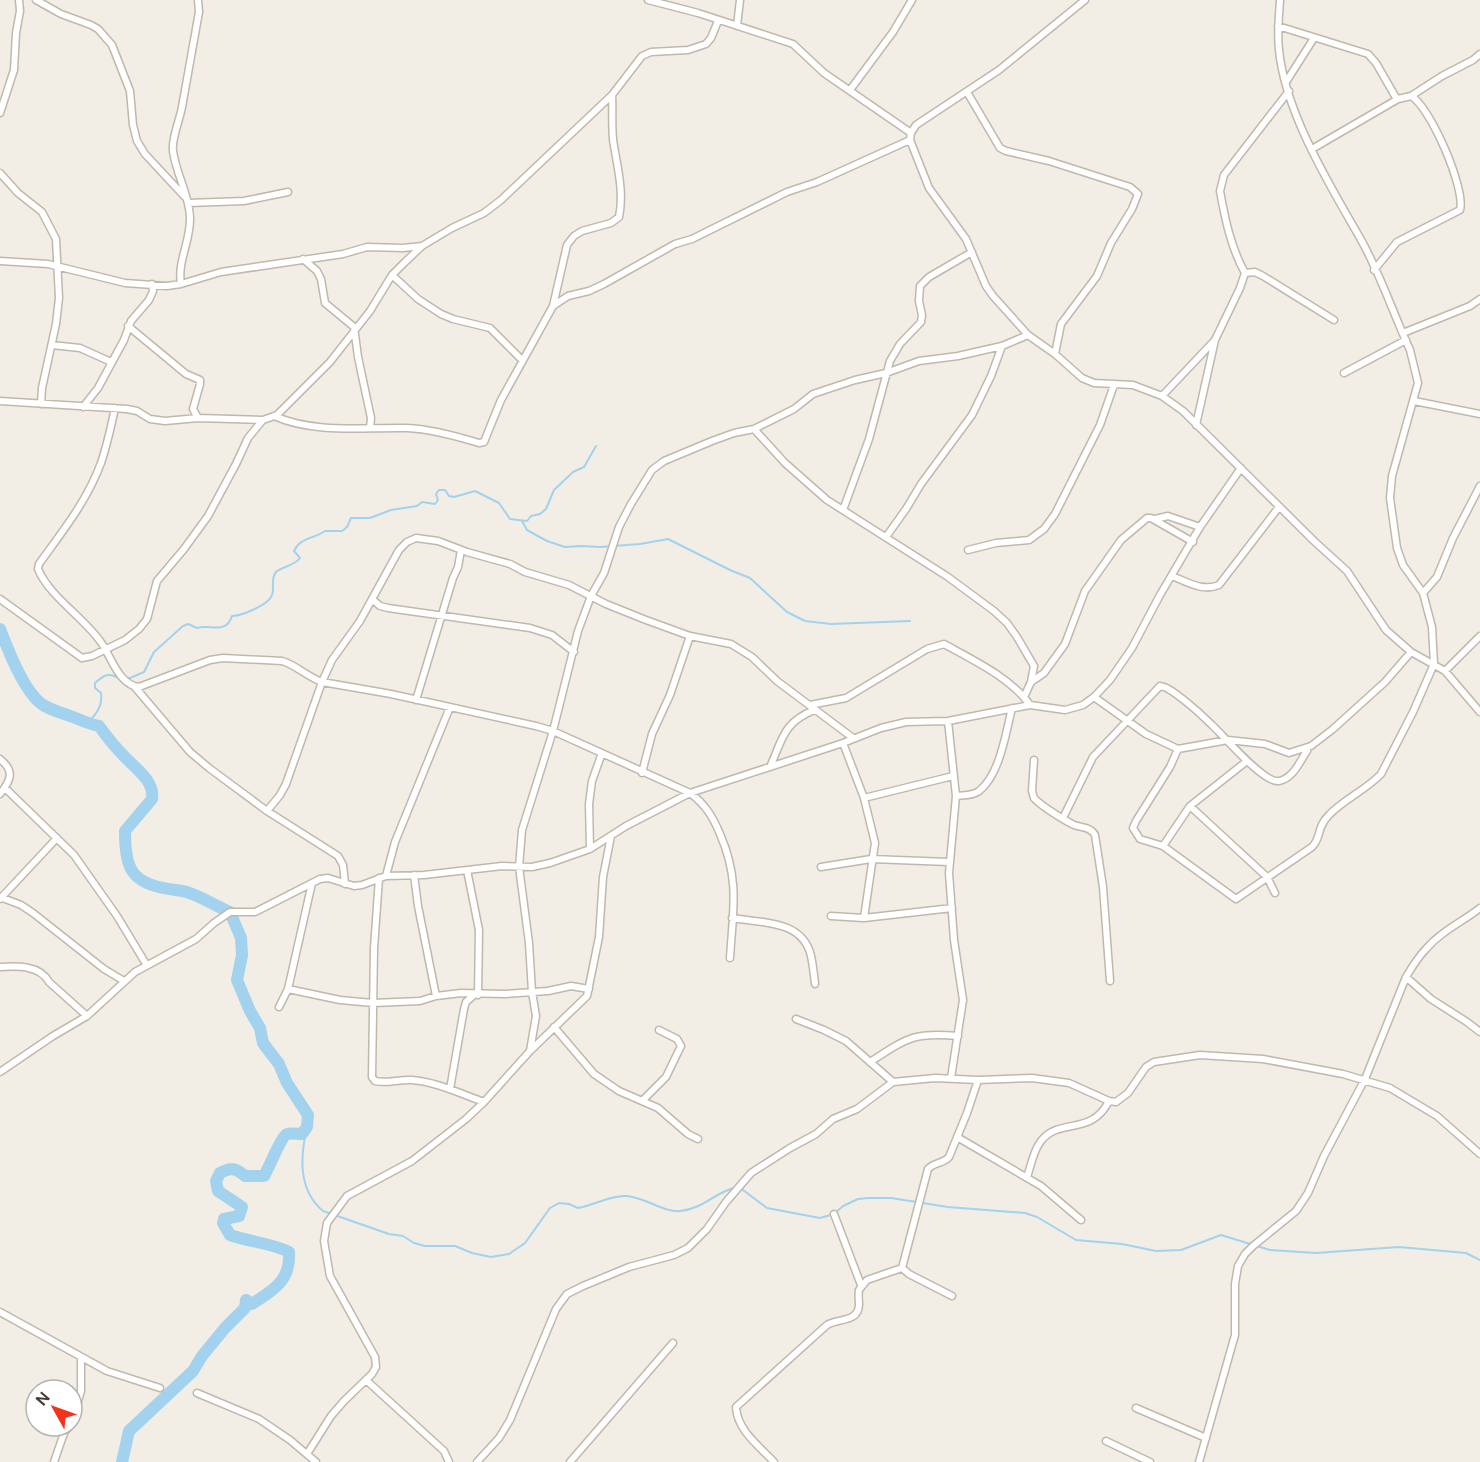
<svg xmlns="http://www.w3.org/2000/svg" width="1480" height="1462" font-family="'DM Sans',sans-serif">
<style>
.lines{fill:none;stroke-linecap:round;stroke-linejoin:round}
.stream{stroke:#a2d2ee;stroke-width:2}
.river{stroke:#a2d2ee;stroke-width:12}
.minor-casing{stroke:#c0b8ab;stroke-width:9}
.minor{stroke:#fff;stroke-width:6}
</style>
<rect width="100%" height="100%" fill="#f2eee5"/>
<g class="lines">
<!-- stream -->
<path class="stream" d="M 522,521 L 527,530 L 547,541 L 565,547 L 581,546 L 600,547 L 640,544 L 668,539 L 730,570 L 750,578 L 787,612 L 805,621 L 831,624 L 910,621
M 125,678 L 130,678 L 144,672 L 154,652 L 183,626 L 188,624 L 197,628 C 210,624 226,635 232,616 C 241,616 269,605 272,595 C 275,588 270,579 276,572 C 283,566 294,566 300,558 L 294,551 C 300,537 314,539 325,531 L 342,531 L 347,527 L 351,518 L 370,518 L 391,510 L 417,506 L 422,502 L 435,504 L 438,500 L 436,494 L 439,490 L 445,490 L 449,496 L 454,497 L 475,491 L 499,503 L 510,519 L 527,521 L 531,516 L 540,514 L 546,509 L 554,490 L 573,472 L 584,467 L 596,446
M 86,724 C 96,715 103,706 101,693 L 95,688 L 95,683 C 104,675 108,672 119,678
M 307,1127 C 300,1157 298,1190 323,1211 L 389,1234 L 403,1236 L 414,1243 L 425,1246 L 455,1246 L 472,1253 L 491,1257 L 509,1254 L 525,1243 L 550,1208 L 559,1203 L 569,1204 L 578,1208 C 595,1205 610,1195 627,1196 C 644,1197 665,1213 680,1211 C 704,1209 717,1190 739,1187 L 767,1208 L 820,1218 L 834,1214 L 843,1206 L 858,1199 L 868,1198 L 891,1198 L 948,1207 L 1025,1213 L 1037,1217 L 1076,1240 L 1122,1244 L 1156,1251 L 1181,1250 L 1221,1235 L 1270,1250 L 1316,1253 L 1399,1247 L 1466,1253 L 1480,1260"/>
<!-- river -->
<path class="river" d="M 0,629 C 8,650 24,692 43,705 C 53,711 63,713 73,717 C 83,721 89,724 99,726 C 107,737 115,747 124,756 C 135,768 155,781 152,799 L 125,831 C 125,864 129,882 164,888 C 172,890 180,890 187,892 C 202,897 216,906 230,912 L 241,938 L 242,955 L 237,980 L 250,1011 L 260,1028 L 263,1043 L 279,1064 L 287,1083 L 308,1115 L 307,1127 L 302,1134 C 298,1134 291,1133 287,1134 C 281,1137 269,1168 264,1176 L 245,1176 C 236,1168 230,1167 220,1173 L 216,1181 L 218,1191 L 242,1207 L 239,1216 L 224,1219 L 223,1223 L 230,1235 C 249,1242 272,1243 289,1252 C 291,1281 273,1290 252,1304 L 246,1300 L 245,1308 L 225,1328 L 202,1356 L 193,1371 L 129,1431 L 122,1462"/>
<!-- minor casing -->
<g class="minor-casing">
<path id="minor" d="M 36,0 L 61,14 L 91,25 L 98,29 L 112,45 L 130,91 L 133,125 L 137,141 L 145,154 L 185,197
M 648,0 L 698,13 L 793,44 L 824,73 L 911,133
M 1085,0 L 999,70 L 916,125 L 911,133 L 910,140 L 929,188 L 966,239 L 986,286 L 993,296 L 1028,335 L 1055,354 L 1082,378 L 1094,383 L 1133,385 L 1162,396 L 1183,411 L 1314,541 L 1347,571 L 1386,630 L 1411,652 L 1445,671 L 1480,712
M 737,26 L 740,0
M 1278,26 L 1368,54 L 1376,63 L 1395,96 L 1398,99 L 1411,96 C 1430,106 1466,189 1460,210 L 1397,242 L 1374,270
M 1286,82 L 1314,38
M 850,90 L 893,32 L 912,0
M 967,92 L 1000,148 L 1006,151 L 1049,161 L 1130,187 L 1138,194 L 1132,209 L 1111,243 L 1097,276 L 1061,324 L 1055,354
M 1411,96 L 1442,76 L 1473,60 L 1480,54
M 0,113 L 14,70 L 16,33 L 20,11 L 19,0
M 1312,149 L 1398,99
M 0,173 L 18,193 L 42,212 L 56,239 L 59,298 L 56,324 L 42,388 L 41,404
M 188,203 L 244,201 L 288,192
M 303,259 L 317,271 L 321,279 L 325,303 L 354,327 L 358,357 L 371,418 L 370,428
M 0,261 L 48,264 L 125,283 L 167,286 L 181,284 L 221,272 L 343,254 L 367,247 L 403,248 L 422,246
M 1245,273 L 1255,272 L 1263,276 L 1334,320
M 392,275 L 418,299 L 441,314 L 453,319 L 490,328 L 522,360
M 181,284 C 177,261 191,241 190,217 C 189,194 176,174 173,151 C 171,140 180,119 182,107 C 188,75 193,44 199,12 L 198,0
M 553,306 L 568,296 L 589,291 L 604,284 L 675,244 L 692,239 L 787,192 L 817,182 L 910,140
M 128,326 L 186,374 L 200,380 L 200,384 L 193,409 L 198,418
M 1403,333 L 1470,306 L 1480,299
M 52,345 L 80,348 L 111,362
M 1344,373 L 1406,340
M 1162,396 L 1215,340
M 0,401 L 127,409 L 137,411 L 150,419 L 165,421 L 198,418 L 263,420 L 277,415 L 330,362 L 370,311 L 392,275 L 404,263 L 422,246 L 452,228 L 484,213 L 501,200 L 612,95 L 642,56 L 651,52 L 688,50 L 706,44 L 711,38 L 718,21
M 1414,401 L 1480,414
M 83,407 L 98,388 L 124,340 L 131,321 L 149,300 L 153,291 L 152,284
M 115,408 C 111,427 107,445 101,463 C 87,501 62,532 39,564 L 38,569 C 49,596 83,617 100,641 C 111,655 118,685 139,687 L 210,660 L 223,658 L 282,661 C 296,665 306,676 322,682 L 391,694 L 536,726 L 553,731 L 690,793 C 705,804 713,817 720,834 C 740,880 733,910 730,958
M 274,416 C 316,434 362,427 407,428 C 431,429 456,436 479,443 L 484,442 L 501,400 L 553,306 L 567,245 L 574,236 L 582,231 L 611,223 L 619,217 C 624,194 618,169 614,146 C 611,133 613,109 612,95
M 1196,425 L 1215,340 L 1240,288 L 1245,273 C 1231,248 1225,219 1220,191 L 1224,175 L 1289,91
M 754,429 L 785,463 L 827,500 L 948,577 L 994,611 L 1007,623 L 1017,637 L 1034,666 L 1031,682 L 1024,697
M 843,510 L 869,439 L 890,361 L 900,344 L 921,322 L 922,315 L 919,301 L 920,286 L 929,277 L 972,252
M 1155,519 L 1168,516 L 1200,527
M 886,537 L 906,509 L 921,484 L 972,415 L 991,376 L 1002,346
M 968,550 L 996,543 L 1029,540 L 1044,529 L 1055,514 L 1100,425 L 1114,385
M 1172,576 C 1187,582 1203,592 1219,585 L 1279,507
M 1423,593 L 1437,577 L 1453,538 L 1480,486
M 0,599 L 82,658 L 92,656 L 125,640 L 139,629 L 147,619 L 157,581 L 184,549 L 208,516 L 236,464 L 248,438 L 262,421
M 372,599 L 380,606 L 388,608 L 530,628 L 552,635 L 574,652
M 1445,671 L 1480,636
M 1031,682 L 1044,673 L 1065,644 L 1085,591 L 1121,540 L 1147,518 L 1151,518 L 1193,542
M 134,686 L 190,752 L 209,768 L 267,811 L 338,856 L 343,865 L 345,884
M 1094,697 L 1146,734 L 1178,749 L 1228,740 L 1265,744 L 1289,753 L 1311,746 L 1333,729 L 1385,682 L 1411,652
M 416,700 L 453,578 L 458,567 L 461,550
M 810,705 L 846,698 L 927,649 L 944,644 C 973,660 1011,678 1030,705
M 948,721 L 956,796 L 949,873 L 954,940 L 963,1000 L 951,1078
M 843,743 L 864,798 L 875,843 L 864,918
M 1178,749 L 1170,767 L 1136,821 L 1133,828 L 1140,839 L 1163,846 L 1236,899 L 1312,847 C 1322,837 1316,828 1329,815 C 1344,799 1366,790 1381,774 L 1413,712 L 1434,664 L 1432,627 L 1423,593 L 1403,565 L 1397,548 L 1390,498 L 1392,476 L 1418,383 L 1410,350 C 1393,313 1380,273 1360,238 C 1329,184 1285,112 1279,50 C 1277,33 1279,17 1280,0
M 0,759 C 15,771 11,780 0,794
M 1034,760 L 1032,791 L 1034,798 C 1041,806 1064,820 1074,825 C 1082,828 1091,827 1095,835 L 1103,887 L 1110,981
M 770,767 C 783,738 783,723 814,710
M 642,773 L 652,734 L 670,695 L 690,636
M 5,788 L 74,855 L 117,916 L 146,964
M 956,796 C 964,795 973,796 979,791 C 1000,775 1006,732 1012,708
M 864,798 L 953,776
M 1190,806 L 1267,877 L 1275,893
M 267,811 L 280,795 L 286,784 L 322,682 L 332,660 L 360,621 L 399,550 L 407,542 L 416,538 L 438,541 L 467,552 L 510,564 L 525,572 L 569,585 L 606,604 L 646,620 L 690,636 L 731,644 L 752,657 L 777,681 L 853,738
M 1063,818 L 1093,757 L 1160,686 C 1169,687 1177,695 1184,700 C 1194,708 1203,716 1212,725 C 1224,736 1264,784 1279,781 C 1293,779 1300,761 1307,751
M 1163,846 L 1190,806 L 1247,761
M 590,849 L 589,804 L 592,781 L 602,753
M 821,867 L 871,859 L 949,862
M 467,870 L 479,930 L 478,995
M 414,875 L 418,906 L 436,996
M 386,876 L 395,842 L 450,707
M 379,878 L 374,948 L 372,1077 L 375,1081 C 387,1084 399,1079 412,1080 C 437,1082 461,1094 484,1102
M 0,897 L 21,905 L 33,913 L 104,969 L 124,981
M 0,899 L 57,838
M 831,916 L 864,918 L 952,908
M 732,918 C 762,923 803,920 811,956 C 813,965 814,975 815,984
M 0,967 C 17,966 40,965 49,982 L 87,1016
M 1406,977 L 1431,999 L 1467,1022 L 1480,1032
M 288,989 L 340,1000 L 373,1003 L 420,1001 L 436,996 L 461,993 L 505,994 L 548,991 L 571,986 L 589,989
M 279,1007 L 288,989 L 312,883
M 796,1019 L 824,1030 L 846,1041 L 893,1082
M 554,1027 L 594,1074 L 619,1091 L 658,1108 L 688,1134 L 698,1139
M 530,1051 L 536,1016 L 532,992 L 529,943 L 519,867 L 522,830 L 553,731 L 578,631 L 591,596 L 604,573 L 619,527 L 631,504 L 652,470 L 664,461 L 712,441 L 734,433 L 754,429 L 794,409 L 813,394 L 855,380 L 886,373 L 919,361 L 958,356 L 1002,346 L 1028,335
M 870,1062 C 907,1038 913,1032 958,1036
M 0,1072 L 53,1036 L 87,1016 L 135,972 L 196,939 L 214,923 L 230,912 L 255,912 L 320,879 L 328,878 L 354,886 L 362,885 L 386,876 L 424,875 L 502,866 L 532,867 L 550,863 L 590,849 L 626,826 L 690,793 L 843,743 L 881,728 L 906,722 L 948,721 L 1030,705 L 1065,710 L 1083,705 L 1094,697 L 1110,680 L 1132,648 L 1160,595 L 1200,527 L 1241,468
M 450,1089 L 464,1009 L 466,1002 L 474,995
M 642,1101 L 666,1077 L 681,1046 L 677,1039 L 659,1030
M 957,1137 L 1041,1186 L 1081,1220
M 1027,1177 C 1031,1166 1033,1151 1041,1141 C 1059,1117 1091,1137 1109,1101
M 834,1214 L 861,1285
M 952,1296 L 909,1274 L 902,1268 L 928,1169 C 934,1162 943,1164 949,1157 L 967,1113 L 978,1080
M 0,1312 L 107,1371 L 160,1388
M 366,1380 L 444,1451 L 449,1462
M 197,1393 L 259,1419 L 290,1440 L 316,1462
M 1136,1408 L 1206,1438
M 72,1422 L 81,1391 L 81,1357
M 1106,1441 L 1150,1462
M 307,1454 L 331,1416 L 344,1401 L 372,1374 L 376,1367 L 375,1357 L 330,1276 L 324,1241 L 327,1223 L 347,1196 L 412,1161 L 466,1119 L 484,1102 L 530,1051 L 587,996 L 599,937 L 603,877 L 611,836
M 54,1462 L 64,1433 L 69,1426
M 477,1462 L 499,1438 L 510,1420 L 556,1309 L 567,1294 L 583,1286 L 629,1267 L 674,1255 L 688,1248 L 707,1229 L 726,1202 L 751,1173 L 790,1148 L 816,1134 L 833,1119 L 857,1109 L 893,1082 L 935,1078 L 978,1080 L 1032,1078 L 1069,1083 L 1109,1101 L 1116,1102 L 1128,1093 L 1146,1067 L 1154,1062 L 1200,1055 L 1263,1059 L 1343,1074 L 1390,1088 L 1437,1116 L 1480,1154
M 570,1462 L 673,1343
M 774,1462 C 759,1446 737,1430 736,1407 L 827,1325 C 838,1318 858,1323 859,1305 C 859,1300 858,1295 859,1290 L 867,1280 L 902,1268
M 1199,1462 L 1235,1335 L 1235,1284 L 1238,1266 L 1245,1254 L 1253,1246 L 1296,1211 L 1308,1193 L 1324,1156 L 1365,1079 L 1406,977 C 1412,967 1418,957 1426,949 C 1440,932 1462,922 1480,908"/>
</g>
<!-- minor -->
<use href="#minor" class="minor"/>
</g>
<!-- north arrow -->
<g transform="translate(54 1408) rotate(310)"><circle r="28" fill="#ffffff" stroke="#b5b2ae" stroke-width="1.5"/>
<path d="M0-4.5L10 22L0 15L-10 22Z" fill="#f5321a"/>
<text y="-9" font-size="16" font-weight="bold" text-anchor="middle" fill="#453e35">N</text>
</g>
</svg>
